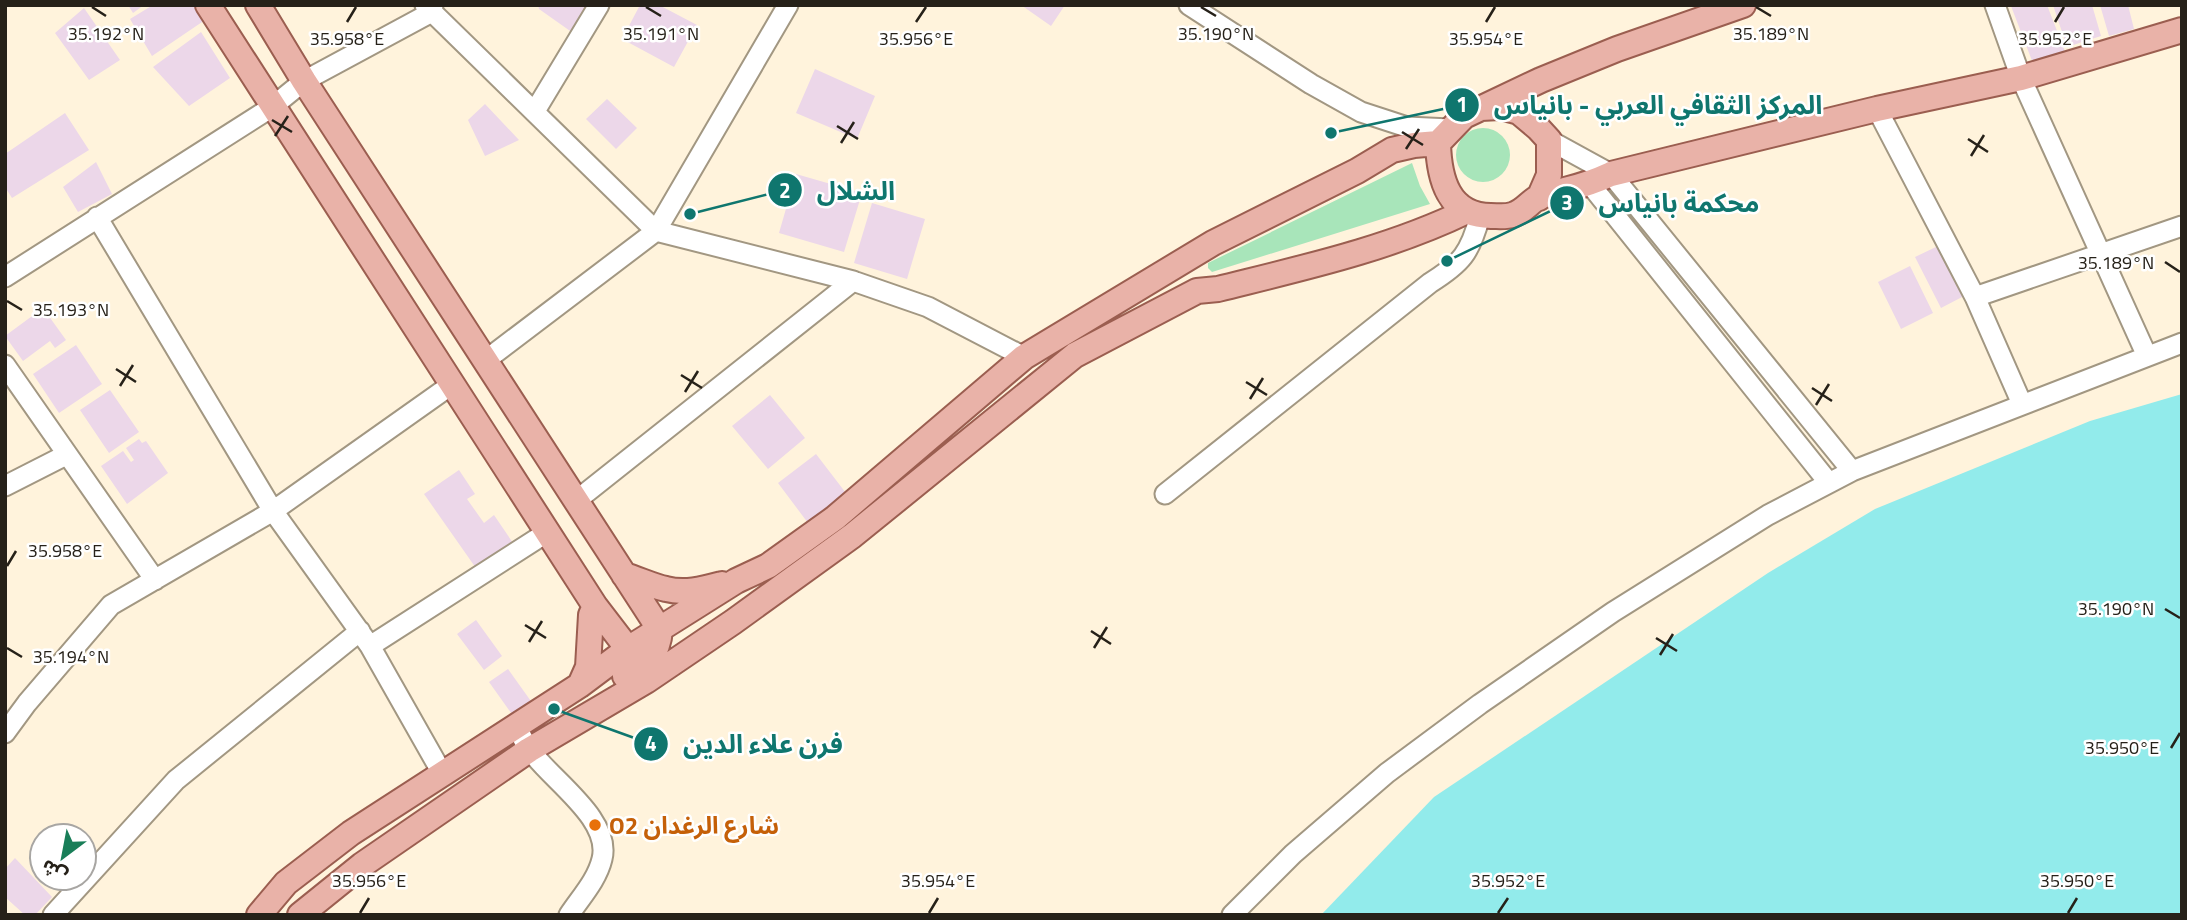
<svg xmlns="http://www.w3.org/2000/svg" width="2187" height="920" font-family="'Titillium Web','Noto Sans Arabic',sans-serif">
<style>
.green{fill:#a8e5ba}
.water{fill:#92ebeb}
.building{fill:#ecd7e9}
.lines{fill:none;stroke-linecap:round;stroke-linejoin:round}
.minor-casing{stroke:#a29782;stroke-width:23}
.major-casing{stroke:#9b5e50;stroke-width:28}
.minor{stroke:#fff;stroke-width:19}
.major{stroke:#e9b2a8;stroke-width:24}
.ticks{fill:none;stroke:#262119;stroke-width:2.5}
.food-dot{fill:#e8710a;stroke:#fff;stroke-width:2.5}
.labels{text-anchor:middle;dominant-baseline:central;stroke-width:5;stroke-linejoin:round;paint-order:stroke}
.food-label{font-size:24px;font-weight:bold;fill:#c56008;stroke:#fff;text-anchor:start}
.ticks-label{font-size:18px;text-anchor:middle;fill:#262119;stroke:#fff;stroke-width:5;stroke-linejoin:round;paint-order:stroke}
.leader{fill:none;stroke:#0f766e;stroke-width:2.5}
.callout-dot{fill:#0f766e;stroke:#fff;stroke-width:2.5}
.mark-label{font-size:21px;text-anchor:middle;font-weight:bold;fill:#fff}
.callout-label{font-size:26px;text-anchor:middle;font-weight:bold;fill:#0f766e;stroke:#fff;stroke-width:5;stroke-linejoin:round;paint-order:stroke}
</style>
<rect width="100%" height="100%" fill="#fff3dc"/>
<!-- green -->
<path class="green" d="M1456 155a27 27 0 1 1 54 0a27 27 0 1 1-54 0Z
M 1412,163 L 1420,186 L 1430,204 L 1212,272 L 1208,268 L 1208,263 Z"/>
<!-- water -->
<path class="water" d="M 2182,394 L 2182,915 L 1321,915 L 1434,797 L 1768,573 L 1875,509 L 2090,421 Z"/>
<!-- building -->
<path class="building" d="M 128,5 L 144,5 L 133,13 Z
M 153,5 L 200,5 L 208,18 L 152,56 L 130,19 Z
M 538,5 L 588,5 L 573,33 L 539,9 Z
M 640,5 L 659,5 L 697,25 L 674,67 L 622,39 Z
M 1021,5 L 1065,5 L 1051,26 Z
M 2014,5 L 2047,5 L 2066,54 L 2034,66 L 2011,6 Z
M 2053,5 L 2092,5 L 2101,36 L 2067,47 Z
M 2100,5 L 2128,5 L 2134,29 L 2109,36 Z
M 84,8 L 120,60 L 89,80 L 55,33 Z
M 201,32 L 230,78 L 189,106 L 153,67 Z
M 815,69 L 875,96 L 857,139 L 796,113 Z
M 607,99 L 637,128 L 616,149 L 586,119 Z
M 485,104 L 519,140 L 485,156 L 468,120 Z
M 65,113 L 89,150 L 12,198 L 5,187 L 5,154 Z
M 96,162 L 112,194 L 78,212 L 63,187 Z
M 796,174 L 862,193 L 844,252 L 779,233 Z
M 872,203 L 925,219 L 907,279 L 854,263 Z
M 1938,246 L 1964,296 L 1941,308 L 1915,257 Z
M 1910,266 L 1933,313 L 1901,329 L 1878,282 Z
M 43,308 L 66,340 L 55,348 L 50,341 L 23,361 L 5,336 Z
M 76,345 L 102,384 L 59,413 L 33,374 Z
M 110,390 L 139,432 L 109,453 L 80,410 Z
M 770,395 L 805,438 L 768,469 L 732,426 Z
M 139,439 L 142,443 L 146,441 L 168,473 L 127,504 L 101,466 L 123,451 L 131,462 L 134,460 L 126,448 Z
M 816,454 L 849,497 L 811,527 L 778,483 Z
M 459,470 L 475,494 L 467,499 L 484,523 L 494,515 L 515,546 L 478,571 L 424,494 Z
M 476,620 L 502,656 L 484,670 L 457,634 Z
M 508,669 L 533,704 L 514,717 L 489,682 Z
M 15,858 L 52,897 L 35,915 L 25,915 L 5,897 L 5,869 Z"/>
<g class="lines">
<!-- minor casing -->
<g class="minor-casing">
<path id="minor" d="M 425,5 L 656,231 L 853,281 L 928,307 L 1024,357
M 1189,5 L 1311,84 L 1361,112 L 1407,127 L 1450,129
M 1995,5 L 2021,78 L 2147,356
M 1877,109 L 1975,297
M 535,111 L 599,5
M 1549,140 L 1611,174 L 1852,471
M 1590,184 L 1829,483
M 97,217 L 273,511 L 370,646 L 442,773
M 5,277 L 272,107 L 304,81 L 432,12 L 433,5
M 486,360 L 656,231 L 788,5
M 5,365 L 155,580
M 2022,404 L 1975,297 L 2182,226
M 5,486 L 66,455
M 1165,494 L 1430,283 C 1462,263 1470,253 1480,216
M 577,500 L 853,281
M 370,646 L 546,533
M 516,726 C 521,734 524,743 530,750 C 551,780 612,819 602,859 C 597,880 581,897 569,915
M 5,733 L 27,703 L 111,605 L 273,511 L 451,385
M 53,915 L 176,780 L 360,631
M 1232,915 L 1293,854 L 1387,773 L 1480,704 L 1613,612 L 1768,515 L 1852,471 L 2182,343"/>
</g>
<!-- major casing -->
<g class="major-casing">
<path id="major" d="M 208,5 L 595,606 L 628,649 L 643,651
M 258,5 L 304,81 L 660,630 C 658,657 645,663 625,676
M 1484,107 L 1541,80 L 1617,49 L 1743,5
M 1539,198 L 1549,175 L 1549,140 L 1538,128 L 1519,112 L 1500,107 L 1481,108 L 1464,116 L 1438,143 C 1439,178 1448,216 1491,216 C 1498,216 1506,217 1512,215 C 1524,212 1529,202 1539,197 C 1546,194 1557,193 1565,190 C 1581,186 1596,181 1611,174 L 1877,109 L 2021,78 L 2182,30
M 624,575 C 638,579 652,586 666,589 C 685,594 703,589 722,584
M 580,685 L 588,667 L 591,615 L 595,606
M 259,915 L 286,883 L 351,833 L 580,685 L 628,649 L 736,581 L 768,566 L 835,518 L 1024,357 L 1213,243 L 1357,171 L 1392,150 L 1414,145 L 1438,143
M 300,915 L 362,865 L 529,750 L 646,681 L 733,622 L 852,536 L 1075,355 L 1197,291 L 1218,289 C 1302,268 1389,249 1467,211"/>
</g>
<!-- minor -->
<use href="#minor" class="minor"/>
<!-- major -->
<use href="#major" class="major"/>
</g>
<!-- ticks -->
<path class="ticks" d="M 92,7 L 106,16M 646,7 L 661,16M 1201,7 L 1216,16M 1756,7 L 1771,16M 347,22 L 356,7M 916,22 L 926,7M 1486,22 L 1495,7M 2055,22 L 2064,7M 272,120 L 292,132M 837,126 L 858,139M 1402,132 L 1423,145M 275,136 L 288,116M 1968,139 L 1988,152M 841,143 L 854,122M 1406,149 L 1419,129M 1971,156 L 1984,135M 2165,262 L 2180,272M 7,301 L 22,310M 116,369 L 136,382M 681,375 L 702,388M 1246,382 L 1267,395M 120,386 L 133,365M 1812,388 L 1832,401M 685,392 L 698,371M 1250,399 L 1263,378M 1816,405 L 1829,384M 7,566 L 16,551M 2165,609 L 2180,618M 525,625 L 546,638M 1091,631 L 1111,644M 1656,638 L 1677,651M 529,642 L 542,621M 7,648 L 22,657M 1094,648 L 1107,627M 1660,655 L 1673,634M 2171,748 L 2180,733M 360,913 L 369,898M 929,913 L 938,898M 1498,913 L 1508,898M 2068,913 L 2077,898"/>
<!-- markers -->
<circle class="food-dot" cx="595" cy="825" r="7"/>
<g class="labels">
<!-- food labels -->
<g class="food-label">
<text x="609" y="825">O2 شارع الرغدان</text>
</g>
</g>
<g class="ticks-label">
<text x="106" y="40">35.192°N</text>
<text x="661" y="40">35.191°N</text>
<text x="1216" y="40">35.190°N</text>
<text x="1771" y="40">35.189°N</text>
<text x="347" y="45">35.958°E</text>
<text x="916" y="45">35.956°E</text>
<text x="1486" y="45">35.954°E</text>
<text x="2055" y="45">35.952°E</text>
<text x="2116" y="269">35.189°N</text>
<text x="71" y="316">35.193°N</text>
<text x="65" y="557">35.958°E</text>
<text x="2116" y="615">35.190°N</text>
<text x="71" y="663">35.194°N</text>
<text x="2122" y="754">35.950°E</text>
<text x="369" y="887">35.956°E</text>
<text x="938" y="887">35.954°E</text>
<text x="1508" y="887">35.952°E</text>
<text x="2077" y="887">35.950°E</text>
</g>
<!-- callouts -->
<path class="leader" d="M1331 133L1462 105M690 214L785 190M1447 261L1567 203M554 709L651 744"/>
<g class="callout-dot">
<circle cx="1331" cy="133" r="7"/>
<circle cx="690" cy="214" r="7"/>
<circle cx="1447" cy="261" r="7"/>
<circle cx="554" cy="709" r="7"/>
<circle cx="1462" cy="105" r="18"/>
<circle cx="785" cy="190" r="18"/>
<circle cx="1567" cy="203" r="18"/>
<circle cx="651" cy="744" r="18"/>
</g>
<g class="mark-label">
<text x="1462" y="112">1</text>
<text x="785" y="198">2</text>
<text x="1567" y="210">3</text>
<text x="651" y="751">4</text>
</g>
<g class="callout-label">
<text x="1658" y="114">المركز الثقافي العربي - بانياس</text>
<text x="856" y="200">الشلال</text>
<text x="1679" y="212">محكمة بانياس</text>
<text x="763" y="753">فرن علاء الدين</text>
</g>
<!-- border -->
<rect width="2187" height="920" fill="none" stroke="#262119" stroke-width="14"/>
<!-- north arrow -->
<g transform="translate(63 857) rotate(212)"><circle r="33" fill="#ffffff" stroke="#a8a6a3" stroke-width="2"/>
<path d="M0-5L12 26L0 18L-12 26Z" fill="#197e58"/>
<text y="-10" font-size="19" font-weight="bold" text-anchor="middle" fill="#262119">ش</text>
</g>
</svg>
